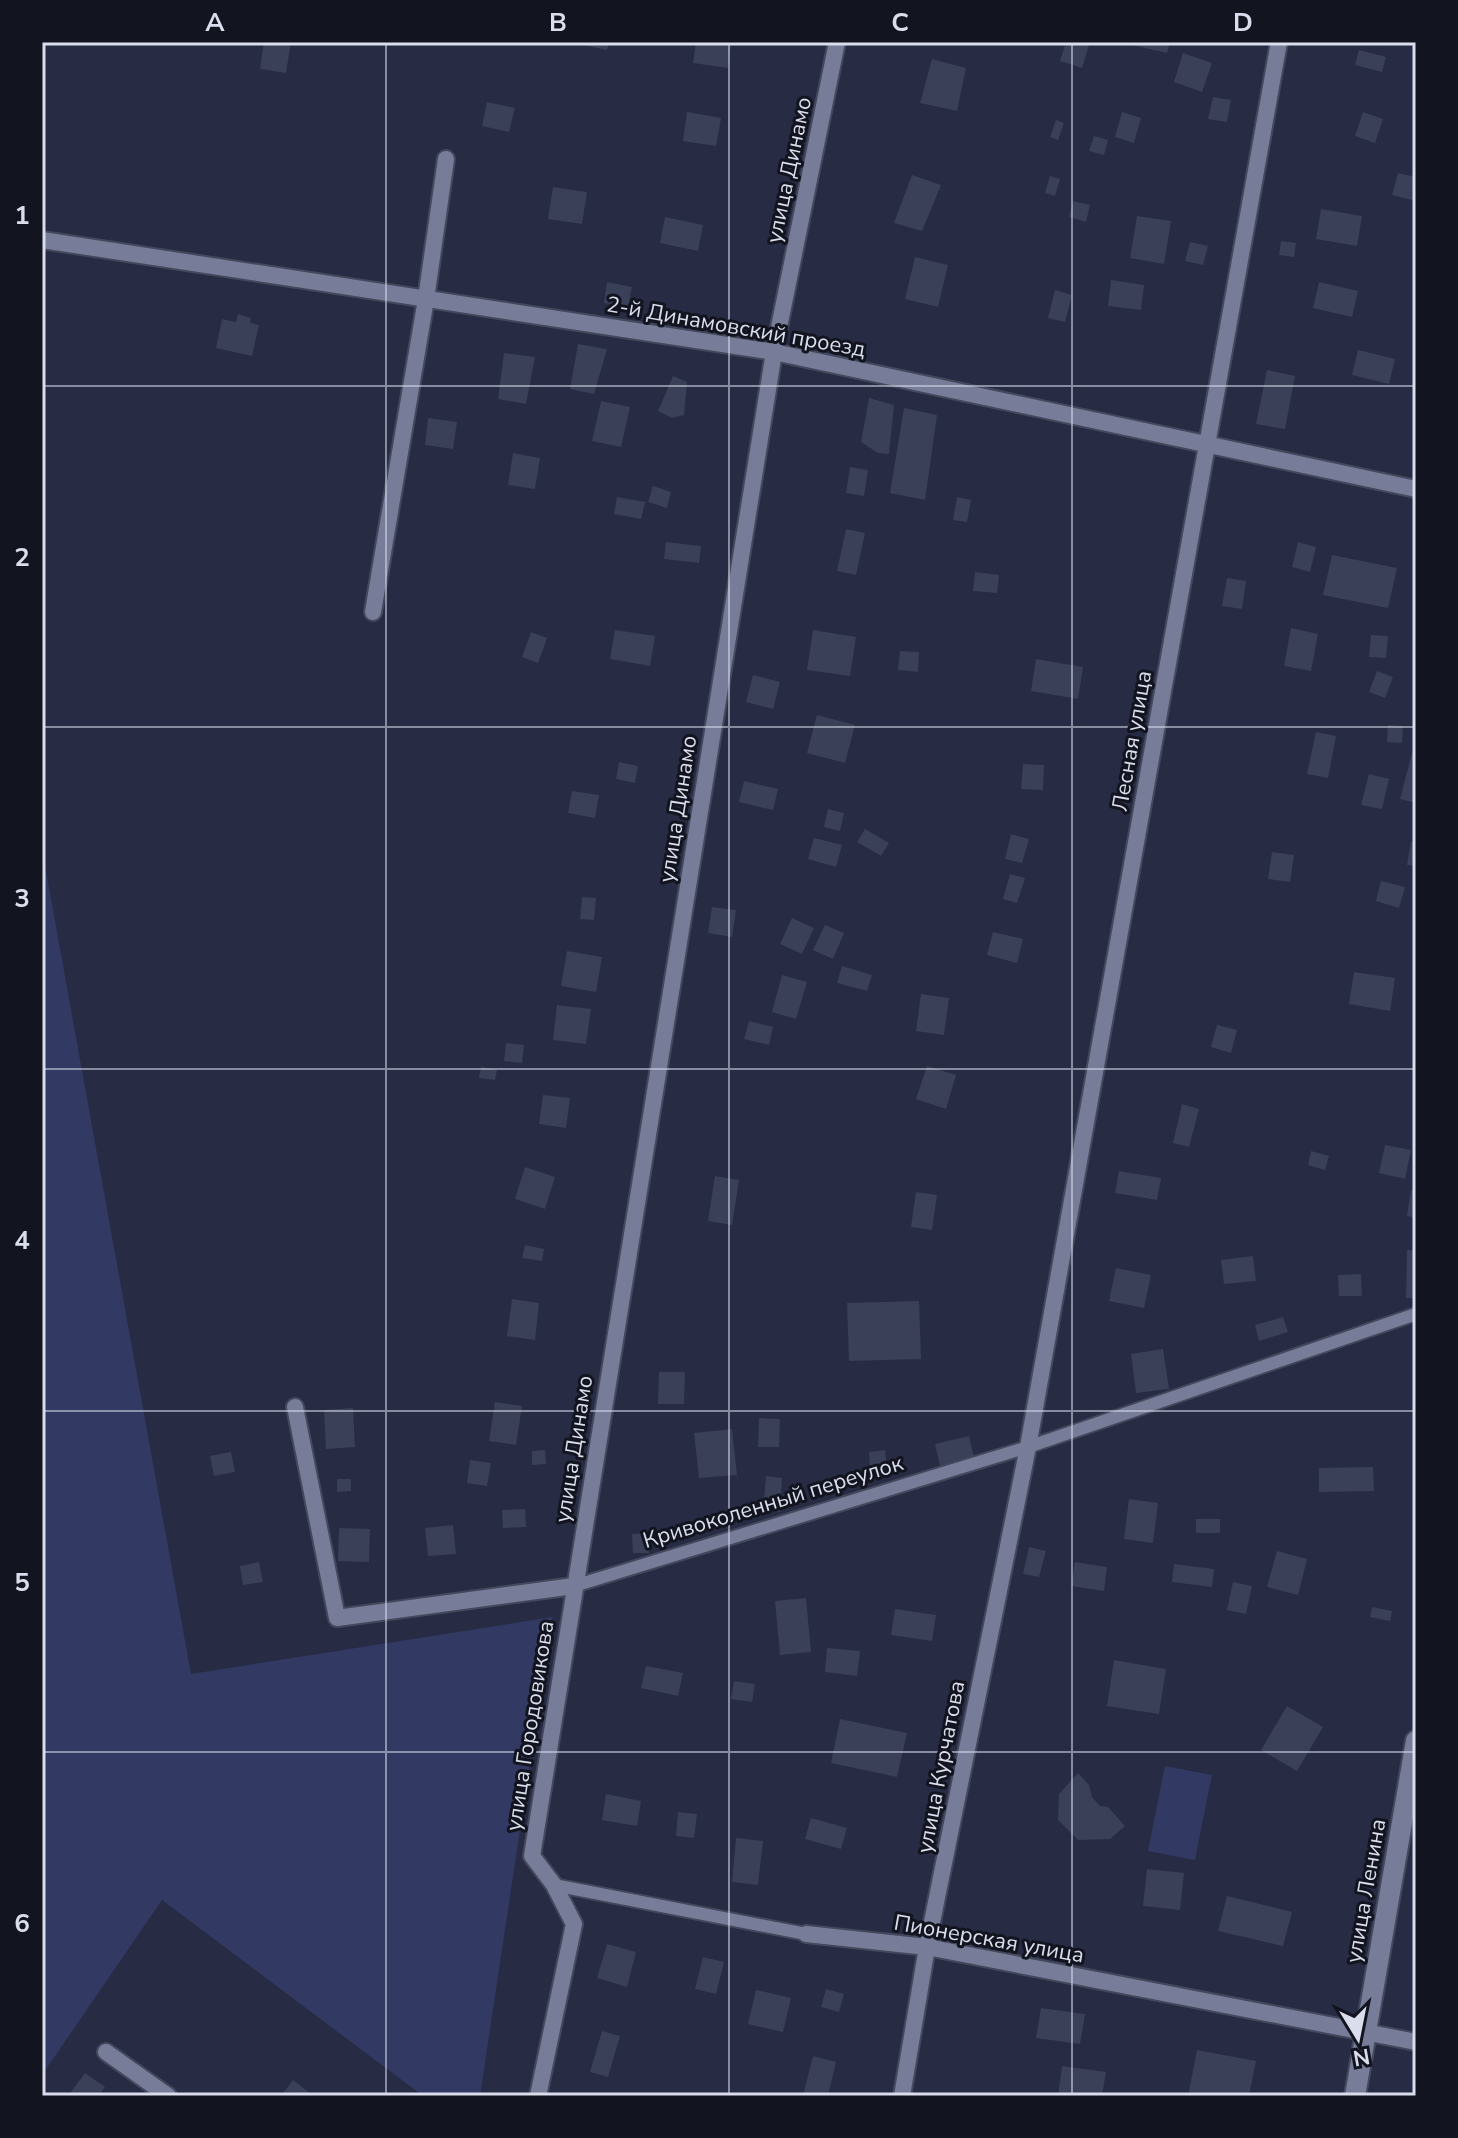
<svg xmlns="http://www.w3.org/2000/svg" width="1458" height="2138" font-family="'Nunito Sans',sans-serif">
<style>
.green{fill:#323963}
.building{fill:#3a4058}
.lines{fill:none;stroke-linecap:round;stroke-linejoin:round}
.pedestrian-casing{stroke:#44485c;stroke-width:16}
.minor-casing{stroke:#44485c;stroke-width:20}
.tertiary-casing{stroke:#44485c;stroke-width:24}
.pedestrian{stroke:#777d99;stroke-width:12}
.minor{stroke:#777d99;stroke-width:16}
.tertiary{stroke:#777d99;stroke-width:20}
.grid{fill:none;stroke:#d9ddec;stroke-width:2;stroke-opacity:0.55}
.labels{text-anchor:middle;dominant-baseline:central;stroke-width:6;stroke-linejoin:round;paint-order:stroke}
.street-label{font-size:22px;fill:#d9ddec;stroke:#12151f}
.neatline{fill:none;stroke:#d9ddec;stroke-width:3}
.grid-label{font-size:26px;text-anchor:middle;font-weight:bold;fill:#d9ddec}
</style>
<rect width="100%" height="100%" fill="#272b43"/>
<!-- green -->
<path class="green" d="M 42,849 L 191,1674 L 552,1617 L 480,2096 L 423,2096 L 162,1900 L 42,2075 Z
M 1165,1766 L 1212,1775 L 1195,1860 L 1148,1851 Z"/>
<!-- building -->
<path class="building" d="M 264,42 L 291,42 L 286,73 L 260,69 Z
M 569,42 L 609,42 L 607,50 Z
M 696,42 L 731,42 L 728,68 L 693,63 Z
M 1066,42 L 1090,42 L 1082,68 L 1060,61 Z
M 1133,42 L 1170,42 L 1167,53 L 1132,45 Z
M 1359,50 L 1386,57 L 1382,72 L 1355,65 Z
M 1183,53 L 1212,63 L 1202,92 L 1174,82 Z
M 932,59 L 966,68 L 957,111 L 920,103 Z
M 1213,97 L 1231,100 L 1227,122 L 1208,119 Z
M 487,102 L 515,108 L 509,132 L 482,126 Z
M 687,112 L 721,118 L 716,146 L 683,141 Z
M 1122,112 L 1141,118 L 1134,143 L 1115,137 Z
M 1363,112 L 1383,119 L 1375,143 L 1355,136 Z
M 1056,120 L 1064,123 L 1058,140 L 1050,137 Z
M 1094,136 L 1108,140 L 1104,155 L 1089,151 Z
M 1398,173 L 1416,177 L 1416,201 L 1392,195 Z
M 912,175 L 941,185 L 922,231 L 894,223 Z
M 1050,176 L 1060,179 L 1055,196 L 1045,193 Z
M 553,187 L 587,192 L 582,224 L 548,219 Z
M 1073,201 L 1090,205 L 1086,222 L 1069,217 Z
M 1321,209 L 1362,216 L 1357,246 L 1316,239 Z
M 1137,216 L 1171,221 L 1164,264 L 1130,258 Z
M 665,217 L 703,225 L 698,251 L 660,243 Z
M 1281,241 L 1296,243 L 1294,257 L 1279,255 Z
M 1190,242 L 1208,246 L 1203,265 L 1185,261 Z
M 915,257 L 948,265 L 938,307 L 905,299 Z
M 1111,280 L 1144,285 L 1141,310 L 1108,306 Z
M 607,282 L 632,287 L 628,307 L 604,303 Z
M 1319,282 L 1358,291 L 1352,317 L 1313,308 Z
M 1055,290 L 1072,295 L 1065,322 L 1048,318 Z
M 238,314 L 251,318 L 250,323 L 259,325 L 252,356 L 216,348 L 222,319 L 236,322 Z
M 578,344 L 607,349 L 594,394 L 570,389 Z
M 1358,350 L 1395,359 L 1389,384 L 1352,375 Z
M 504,353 L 535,357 L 526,404 L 498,399 Z
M 1267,370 L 1295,376 L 1285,429 L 1256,424 Z
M 673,376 L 687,382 L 684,415 L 672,418 L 658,411 Z
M 869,398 L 894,405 L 889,454 L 878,453 L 861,442 Z
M 601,401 L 630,407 L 621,447 L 592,441 Z
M 904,408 L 937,415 L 925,500 L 890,493 Z
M 428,418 L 457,422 L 453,449 L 425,445 Z
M 513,453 L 540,458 L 535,489 L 508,485 Z
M 850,467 L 868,470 L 864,496 L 846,493 Z
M 653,486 L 671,492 L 667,508 L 648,502 Z
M 617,497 L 645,502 L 641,519 L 614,514 Z
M 957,497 L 971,500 L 967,522 L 953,520 Z
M 846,529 L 865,533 L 856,575 L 837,571 Z
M 666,542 L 701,546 L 699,563 L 664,559 Z
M 1298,542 L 1316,547 L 1310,572 L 1292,567 Z
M 1332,555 L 1397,568 L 1388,608 L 1323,595 Z
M 975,572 L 999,575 L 997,593 L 973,591 Z
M 1227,578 L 1246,581 L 1242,609 L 1222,606 Z
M 1291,628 L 1318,634 L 1311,671 L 1284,666 Z
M 615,630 L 655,636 L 650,666 L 610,659 Z
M 813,630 L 856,637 L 850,676 L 807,670 Z
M 531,632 L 547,638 L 538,663 L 522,657 Z
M 1371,635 L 1388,636 L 1386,658 L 1369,657 Z
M 900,651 L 919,652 L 918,672 L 898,670 Z
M 1036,659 L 1083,667 L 1078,699 L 1031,691 Z
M 1377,671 L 1393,677 L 1385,698 L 1369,692 Z
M 753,675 L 780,682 L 773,709 L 746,702 Z
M 817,715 L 855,725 L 845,763 L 807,753 Z
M 1388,725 L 1403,726 L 1402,743 L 1387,742 Z
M 1316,732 L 1336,736 L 1328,778 L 1307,774 Z
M 1412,753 L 1416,754 L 1416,803 L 1400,799 Z
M 619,762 L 638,766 L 635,783 L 616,779 Z
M 1023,764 L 1044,765 L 1043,790 L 1021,789 Z
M 1369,774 L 1389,779 L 1382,809 L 1361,805 Z
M 744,781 L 778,789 L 773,810 L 739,802 Z
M 572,791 L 599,795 L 595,818 L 568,813 Z
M 828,809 L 844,813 L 840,831 L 824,827 Z
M 865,829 L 889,843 L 881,856 L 857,842 Z
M 1011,834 L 1029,839 L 1022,863 L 1005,859 Z
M 814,838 L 842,845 L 836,867 L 808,859 Z
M 1411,842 L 1416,842 L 1416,866 L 1407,865 Z
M 1272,852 L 1294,855 L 1290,882 L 1268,879 Z
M 1010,874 L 1025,878 L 1017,903 L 1003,899 Z
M 1381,881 L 1405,887 L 1399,908 L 1376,901 Z
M 582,897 L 596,898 L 594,920 L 580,919 Z
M 712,907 L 736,910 L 732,937 L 708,933 Z
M 792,918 L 814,928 L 802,954 L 780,944 Z
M 825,925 L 844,933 L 833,959 L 813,950 Z
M 993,932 L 1023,939 L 1017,963 L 987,955 Z
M 567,951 L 602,957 L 596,992 L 561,986 Z
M 842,966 L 872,975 L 867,991 L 837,983 Z
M 1354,972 L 1395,978 L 1390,1011 L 1349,1004 Z
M 782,975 L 807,982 L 796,1019 L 772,1012 Z
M 921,994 L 949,998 L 944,1035 L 916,1031 Z
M 557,1005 L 591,1009 L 586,1044 L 553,1040 Z
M 749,1021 L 773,1027 L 769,1045 L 744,1039 Z
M 1217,1025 L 1237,1030 L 1231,1053 L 1211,1047 Z
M 506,1043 L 524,1045 L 522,1063 L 504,1061 Z
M 927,1066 L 956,1075 L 946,1109 L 916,1099 Z
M 481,1067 L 497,1070 L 495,1080 L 479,1078 Z
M 543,1095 L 570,1098 L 566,1128 L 539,1124 Z
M 1182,1104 L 1199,1109 L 1189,1147 L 1173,1143 Z
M 1385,1145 L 1411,1150 L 1405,1179 L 1379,1173 Z
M 1311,1151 L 1329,1156 L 1325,1170 L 1308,1165 Z
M 525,1167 L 555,1177 L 545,1209 L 515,1199 Z
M 1119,1171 L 1161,1178 L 1157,1200 L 1115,1193 Z
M 715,1176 L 739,1180 L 732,1225 L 708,1221 Z
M 1411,1190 L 1416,1191 L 1416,1218 L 1407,1216 Z
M 916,1192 L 937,1195 L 932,1230 L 911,1227 Z
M 525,1245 L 544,1249 L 542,1261 L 522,1258 Z
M 1407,1250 L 1416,1250 L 1416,1298 L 1406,1298 Z
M 1253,1256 L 1256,1281 L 1224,1284 L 1221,1260 Z
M 1116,1268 L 1151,1275 L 1144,1308 L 1109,1301 Z
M 1361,1274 L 1362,1296 L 1339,1296 L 1338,1275 Z
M 512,1299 L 539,1303 L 535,1340 L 507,1336 Z
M 919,1301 L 921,1359 L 849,1361 L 847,1303 Z
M 1283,1317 L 1288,1332 L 1259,1341 L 1255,1325 Z
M 1163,1349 L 1169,1389 L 1136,1393 L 1131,1354 Z
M 659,1372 L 685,1372 L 684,1404 L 658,1404 Z
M 495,1402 L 522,1406 L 516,1445 L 489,1441 Z
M 353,1408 L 355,1447 L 326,1449 L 324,1410 Z
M 759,1418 L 780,1419 L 779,1447 L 758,1447 Z
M 732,1429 L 737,1475 L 699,1478 L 694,1433 Z
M 969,1436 L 974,1458 L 940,1466 L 935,1444 Z
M 545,1450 L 546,1464 L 532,1465 L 532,1451 Z
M 885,1450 L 887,1469 L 870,1470 L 869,1452 Z
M 231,1452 L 235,1472 L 214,1476 L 210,1456 Z
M 470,1460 L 491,1463 L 487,1486 L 467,1483 Z
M 1373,1467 L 1374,1491 L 1319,1492 L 1319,1468 Z
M 766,1476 L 782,1478 L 780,1512 L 763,1511 Z
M 337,1479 L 351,1479 L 351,1491 L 337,1492 Z
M 1129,1499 L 1158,1503 L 1153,1543 L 1124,1539 Z
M 525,1509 L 526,1527 L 503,1528 L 502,1510 Z
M 1196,1519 L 1220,1519 L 1220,1533 L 1196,1533 Z
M 453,1525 L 456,1554 L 428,1556 L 425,1528 Z
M 339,1528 L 370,1529 L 369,1562 L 338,1561 Z
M 648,1533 L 649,1553 L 633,1553 L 632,1534 Z
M 1029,1547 L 1046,1551 L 1039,1577 L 1023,1574 Z
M 1277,1551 L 1307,1559 L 1298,1595 L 1267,1587 Z
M 259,1562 L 263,1582 L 243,1585 L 240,1566 Z
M 1075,1562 L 1107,1567 L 1104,1591 L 1071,1586 Z
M 1174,1564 L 1214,1569 L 1212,1587 L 1172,1582 Z
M 1233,1582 L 1252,1586 L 1246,1614 L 1227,1610 Z
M 806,1598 L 811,1652 L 780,1655 L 775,1601 Z
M 1372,1607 L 1392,1611 L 1390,1621 L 1370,1617 Z
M 895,1609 L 936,1615 L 932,1641 L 891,1635 Z
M 827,1648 L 860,1651 L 857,1676 L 825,1672 Z
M 1114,1660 L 1166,1669 L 1159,1714 L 1107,1706 Z
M 646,1666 L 683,1673 L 678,1696 L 641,1688 Z
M 734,1681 L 755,1684 L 752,1702 L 731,1699 Z
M 1287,1706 L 1323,1727 L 1297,1771 L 1261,1750 Z
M 840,1719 L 907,1733 L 897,1777 L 831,1763 Z
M 1078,1773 L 1089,1785 L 1092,1797 L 1100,1806 L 1108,1807 L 1125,1826 L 1110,1839 L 1078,1840 L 1058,1820 L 1059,1794 Z
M 606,1794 L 641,1801 L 637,1826 L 602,1820 Z
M 678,1812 L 697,1814 L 694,1838 L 676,1836 Z
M 811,1818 L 847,1828 L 841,1849 L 805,1839 Z
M 736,1838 L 763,1841 L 758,1885 L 732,1882 Z
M 1147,1869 L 1184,1873 L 1180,1910 L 1143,1906 Z
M 1227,1896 L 1292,1912 L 1283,1946 L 1218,1931 Z
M 607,1944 L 636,1952 L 627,1987 L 597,1978 Z
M 703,1957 L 724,1962 L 716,1994 L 695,1989 Z
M 826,1989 L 844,1994 L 839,2012 L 821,2007 Z
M 756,1990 L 791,1998 L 783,2032 L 748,2024 Z
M 1041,2008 L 1085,2014 L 1080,2044 L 1036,2038 Z
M 602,2031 L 620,2036 L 608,2077 L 590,2072 Z
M 1197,2050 L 1256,2061 L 1249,2096 L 1188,2096 Z
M 813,2056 L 836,2062 L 828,2096 L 803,2096 Z
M 1062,2066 L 1106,2072 L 1102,2096 L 1058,2096 Z
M 85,2073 L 105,2087 L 98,2096 L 68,2096 Z
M 293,2080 L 314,2096 L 281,2096 Z"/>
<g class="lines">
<!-- pedestrian casing -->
<g class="pedestrian-casing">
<path id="pedestrian" d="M 574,1586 L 1028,1447 L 1416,1314
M 554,1885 L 806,1934"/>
</g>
<!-- minor casing -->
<g class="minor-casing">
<path id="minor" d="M 42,240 L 774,352 L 1416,489
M 373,612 L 426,299 L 446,159
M 295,1407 L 337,1618 L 574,1586
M 806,1934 L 927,1947 L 1416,2042
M 106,2052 L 168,2096
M 538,2096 L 574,1924 L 554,1885 L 532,1856 L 774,352 L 837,42
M 902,2096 L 927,1947 L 1028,1447 L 1279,42"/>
</g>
<!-- tertiary casing -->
<g class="tertiary-casing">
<path id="tertiary" d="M 1355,2096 L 1416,1741"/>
</g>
<!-- pedestrian -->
<use href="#pedestrian" class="pedestrian"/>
<!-- minor -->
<use href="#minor" class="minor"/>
<!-- tertiary -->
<use href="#tertiary" class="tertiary"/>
</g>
<!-- grid -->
<path class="grid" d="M 386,42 L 386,2096M 729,42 L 729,2096M 1072,42 L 1072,2096M 42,386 L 1416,386M 42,727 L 1416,727M 42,1069 L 1416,1069M 42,1411 L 1416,1411M 42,1752 L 1416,1752"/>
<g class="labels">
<!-- street labels -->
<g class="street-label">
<text transform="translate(789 170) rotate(-78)">улица Динамо</text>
<text transform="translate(736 327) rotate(10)">2-й Динамовский проезд</text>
<text transform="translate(1132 741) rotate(-80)">Лесная улица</text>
<text transform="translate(678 809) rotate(-81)">улица Динамо</text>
<text transform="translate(574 1449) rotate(-81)">улица Динамо</text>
<text transform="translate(773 1502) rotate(-17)">Кривоколенный переулок</text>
<text transform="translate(530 1726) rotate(-81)">улица Городовикова</text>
<text transform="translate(941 1767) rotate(-79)">улица Курчатова</text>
<text transform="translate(1366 1891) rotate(-80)">улица Ленина</text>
<text transform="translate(989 1939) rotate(10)">Пионерская улица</text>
</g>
</g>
<!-- border -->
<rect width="1458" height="2138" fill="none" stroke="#12151f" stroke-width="88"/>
<!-- north arrow -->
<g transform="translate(1358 2038) rotate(170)" stroke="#12151f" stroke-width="6" paint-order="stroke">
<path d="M0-6L14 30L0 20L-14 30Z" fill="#d9ddec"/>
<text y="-12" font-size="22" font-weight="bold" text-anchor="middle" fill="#d9ddec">N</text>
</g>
<rect x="44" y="44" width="1370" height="2050" class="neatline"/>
<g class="grid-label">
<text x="215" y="31">A</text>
<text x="558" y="31">B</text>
<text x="900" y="31">C</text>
<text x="1243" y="31">D</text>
<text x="22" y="224">1</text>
<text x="22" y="566">2</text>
<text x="22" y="907">3</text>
<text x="22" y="1249">4</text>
<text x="22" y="1591">5</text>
<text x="22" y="1932">6</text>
</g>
</svg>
